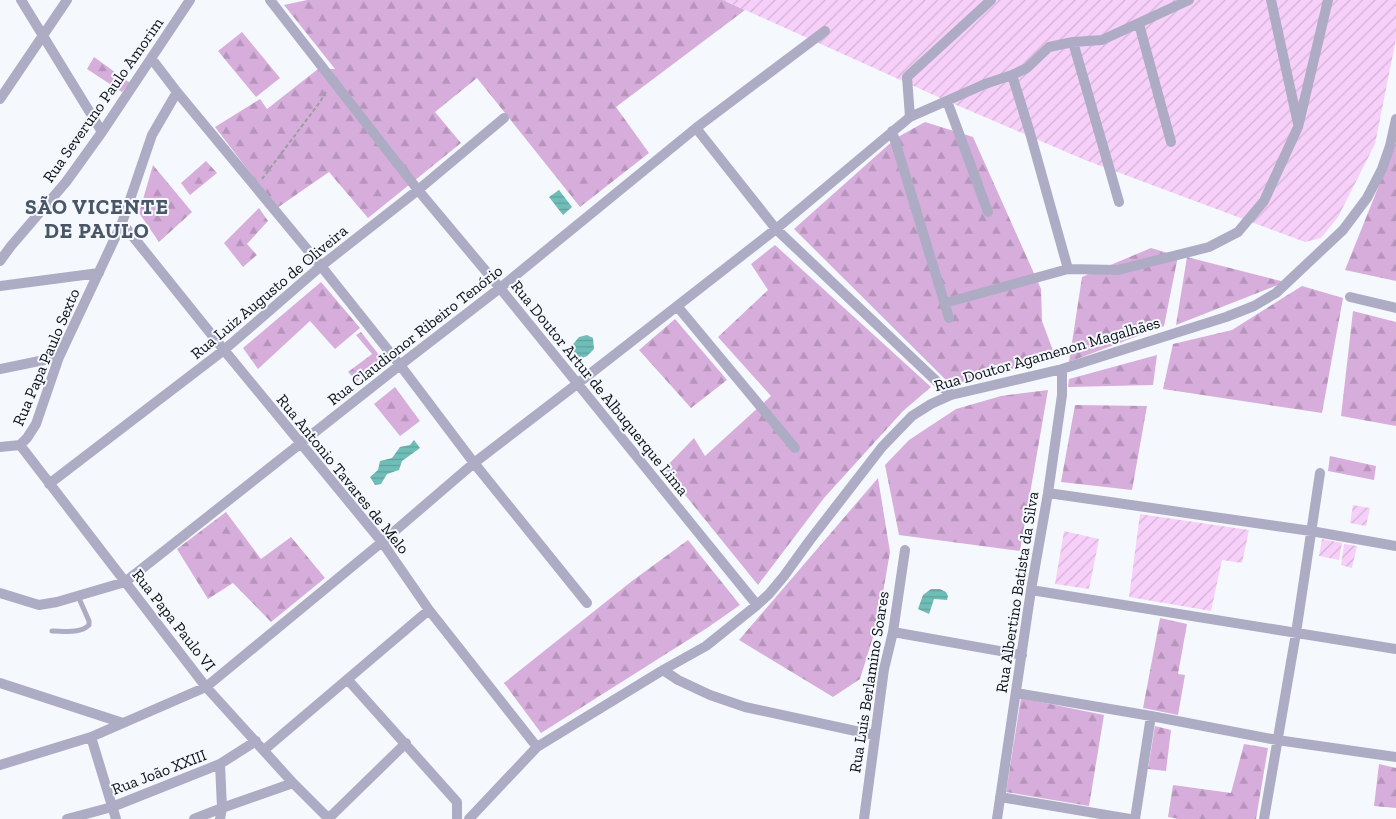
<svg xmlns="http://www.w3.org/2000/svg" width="1396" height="819" font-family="'Zilla Slab',serif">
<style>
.forest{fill:url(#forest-firs)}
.garden{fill:url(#garden-furrows)}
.water{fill:url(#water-rules)}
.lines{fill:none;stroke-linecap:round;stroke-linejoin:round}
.path{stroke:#999ea3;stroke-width:2;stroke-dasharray:4 2.5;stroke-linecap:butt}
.service{stroke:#aeacc5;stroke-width:5}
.minor{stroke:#aeacc5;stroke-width:10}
.labels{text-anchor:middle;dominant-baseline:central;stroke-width:4;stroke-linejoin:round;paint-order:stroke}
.street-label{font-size:16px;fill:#0a0f16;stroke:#f5f9fd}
.district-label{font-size:21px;font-weight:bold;letter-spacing:1px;fill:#495668;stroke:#f5f9fd}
</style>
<defs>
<pattern id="forest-firs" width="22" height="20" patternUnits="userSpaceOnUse" patternTransform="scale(1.25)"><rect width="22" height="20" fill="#d7aedb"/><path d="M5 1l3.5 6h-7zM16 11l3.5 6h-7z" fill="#b794bb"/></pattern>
<pattern id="garden-furrows" width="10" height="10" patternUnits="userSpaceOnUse" patternTransform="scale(1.25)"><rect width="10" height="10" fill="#f7d0fa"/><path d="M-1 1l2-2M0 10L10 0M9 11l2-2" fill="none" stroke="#d2b1d6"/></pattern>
<pattern id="water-rules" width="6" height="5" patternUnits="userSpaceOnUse" patternTransform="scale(1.25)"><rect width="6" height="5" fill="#6fbdb7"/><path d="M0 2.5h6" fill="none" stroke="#5fa19d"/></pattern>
</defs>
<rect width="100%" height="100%" fill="#f5f9fd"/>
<!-- forest -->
<path class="forest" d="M 307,0 L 723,0 L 745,10 L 616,107 L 649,153 L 580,207 L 477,78 L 435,112 L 461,143 L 368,218 L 329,172 L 277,208 L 215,127 L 260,99 L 267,109 L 318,69 L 335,69 L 284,5 Z
M 242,32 L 280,78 L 256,97 L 218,51 Z
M 94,57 L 130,83 L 122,92 L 87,69 Z
M 925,122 L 973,137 L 1041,289 L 1042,321 L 1055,356 L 981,378 L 951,385 L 794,229 L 896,138 Z
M 1396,143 L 1396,281 L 1345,270 Z
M 206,161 L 217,173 L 190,195 L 181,183 Z
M 153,165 L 192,212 L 159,242 L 139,213 Z
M 259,208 L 268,221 L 247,244 L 257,255 L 243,267 L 224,243 Z
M 775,245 L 931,387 L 903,411 L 824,498 L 758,585 L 664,469 L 694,438 L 705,456 L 771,396 L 718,337 L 768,290 L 751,264 Z
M 1151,248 L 1178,256 L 1164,326 L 1069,362 L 1082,277 Z
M 1187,257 L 1285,282 L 1176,325 Z
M 321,282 L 360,328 L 335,349 L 310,321 L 258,369 L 243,348 Z
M 1302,286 L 1343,298 L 1322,413 L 1163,389 L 1173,344 L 1232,330 Z
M 1353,311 L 1396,322 L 1396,426 L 1341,416 Z
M 675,319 L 727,380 L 691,408 L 639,350 Z
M 361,332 L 383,360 L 357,381 L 348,372 L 372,354 L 356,335 Z
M 1157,355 L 1153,385 L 1068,387 L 1069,379 Z
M 395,387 L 420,421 L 400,436 L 374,404 Z
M 1048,390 L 1020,551 L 899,535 L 885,465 L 909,440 L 956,409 L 1001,396 Z
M 1075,405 L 1147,406 L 1132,490 L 1061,482 Z
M 1330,456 L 1376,466 L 1374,480 L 1328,471 Z
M 878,478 L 890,552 L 878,621 L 860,679 L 833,697 L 739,640 Z
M 226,512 L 261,559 L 291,537 L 325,578 L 271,622 L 233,583 L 208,599 L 177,549 Z
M 688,540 L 740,605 L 707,628 L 541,733 L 504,683 L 632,581 Z
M 1160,618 L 1187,624 L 1178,674 L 1185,675 L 1178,715 L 1143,708 Z
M 1021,698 L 1104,715 L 1089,806 L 1006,792 Z
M 1155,726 L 1171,730 L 1166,771 L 1148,769 Z
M 1244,744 L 1268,748 L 1256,819 L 1179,819 L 1168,817 L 1173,785 L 1231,793 Z
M 1379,764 L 1396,768 L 1396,808 L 1374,806 Z"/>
<!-- garden -->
<path class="garden" d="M 723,0 L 1396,0 L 1396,39 L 1375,144 L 1338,217 L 1321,238 L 1305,242 L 1085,160 L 947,101 Z
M 1353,505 L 1370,508 L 1366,526 L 1350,523 Z
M 1140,514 L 1249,530 L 1242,563 L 1222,560 L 1211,611 L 1129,597 Z
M 1064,531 L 1099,539 L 1089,589 L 1055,584 Z
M 1322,539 L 1342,543 L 1339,560 L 1319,556 Z
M 1344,544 L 1357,546 L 1352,568 L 1341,565 Z"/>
<!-- water -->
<path class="water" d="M 559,190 L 572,207 L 563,215 L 549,197 Z
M 587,335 L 593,338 L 594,349 L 587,356 L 580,359 L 573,355 L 570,348 L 579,337 Z
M 414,440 L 420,448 L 402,461 L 399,470 L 387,474 L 381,484 L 375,485 L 370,477 L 378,470 L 380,461 L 392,458 L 400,447 L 410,445 Z
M 931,589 L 940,589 L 946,592 L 948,596 L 947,600 L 934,599 L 929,614 L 918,609 L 923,595 Z"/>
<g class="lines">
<!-- path -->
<path class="path" d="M 262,179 L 320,102 L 327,90"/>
<!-- service -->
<path class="service" d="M 52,631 C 64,631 80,634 89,625 L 89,621 L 78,596"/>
<!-- minor -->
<path class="minor" d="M 21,0 L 102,132
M 270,0 L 418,190 L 500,288 L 757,605
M 1271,0 L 1298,124
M 1139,24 L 1171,142
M 1073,42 L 1119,202
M 151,58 L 177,92 L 321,266 L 400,365 L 474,463 L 587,603
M 0,99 L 67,0
M 947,101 L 988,212
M 910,117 L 985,84 L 1012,75 L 1027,68 L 1049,47 L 1073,42 L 1102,40 L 1189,0
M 696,128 L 776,229 L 951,395
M 892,131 L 949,318
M 122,223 L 224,350 L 382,542 L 429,610 L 537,747
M 0,261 L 11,246 L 66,182 L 102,132 L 190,0
M 1068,269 L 1118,270 L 1209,247 L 1238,232 L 1264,201 L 1298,127 L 1328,0
M 0,286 L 99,273
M 1350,297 L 1396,308
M 945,303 L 1068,269 L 1030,133 L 1012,75
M 677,306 L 795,448
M 0,369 L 59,357
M 20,445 L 27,438 L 36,424 L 59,357 L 122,223 L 152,135 L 177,92
M 0,447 L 20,445 L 206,687 L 293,783 L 329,819
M 49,484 L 224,350 L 321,266 L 418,190 L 504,118
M 1048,493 L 1311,531 L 1396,546
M 1031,590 L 1396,649
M 0,593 L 39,605 L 57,602 L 125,582 L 400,365 L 500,288 L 696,128 L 825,31
M 893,632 L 1022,655
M 663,670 L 678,680 L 710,695 L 745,707 L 874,735
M 348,680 L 457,802 L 457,819
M 0,683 L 123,723
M 1016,693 L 1151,716 L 1277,740 L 1396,757
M 91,737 L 116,819
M 264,750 L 429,610
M 0,765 L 91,737 L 206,687 L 382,542 L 474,463 L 577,384 L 776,229 L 910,117 L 907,77 L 991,0
M 1000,797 L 1130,819
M 329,818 L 406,743
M 67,819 L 112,807 L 220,764 L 256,741
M 194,819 L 222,808 L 293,783
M 220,819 L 222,808 L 220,764
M 469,819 L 537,747 L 663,670 L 706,646 L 757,605 L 769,594 L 784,576 L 810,540 L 882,447 L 912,416 L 931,404 L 951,395 L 1062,369 L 1226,317 L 1254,306 L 1276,293 L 1343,230 L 1367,198 L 1382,169 L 1390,146 L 1396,119
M 864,819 L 884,669 L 893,632 L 905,550
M 997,819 L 1031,590 L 1048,493 L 1062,395 L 1062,369
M 1135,819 L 1151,716
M 1264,819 L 1296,633 L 1320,473"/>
</g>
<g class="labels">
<!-- street labels -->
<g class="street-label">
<text transform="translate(103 100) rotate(-55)">Rua Severuno Paulo Amorim</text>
<text transform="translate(269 292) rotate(-40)">Rua Luiz Augusto de Oliveira</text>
<text transform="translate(415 335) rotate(-38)">Rua Claudionor Ribeiro Tenório</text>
<text transform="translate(1047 354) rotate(-16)">Rua Doutor Agamenon Magalhães</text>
<text transform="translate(46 357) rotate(-67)">Rua Papa Paulo Sexto</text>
<text transform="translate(600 388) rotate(51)">Rua Doutor Artur de Albuquerque Lima</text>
<text transform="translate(343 474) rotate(51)">Rua Antonio Tavares de Melo</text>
<text transform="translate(1017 592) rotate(-81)">Rua Albertino Batista da Silva</text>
<text transform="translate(174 620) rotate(52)">Rua Papa Paulo VI</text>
<text transform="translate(869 682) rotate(-81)">Rua Luis Berlamino Soares</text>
<text transform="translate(159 772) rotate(-21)">Rua João XXIII</text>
</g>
<!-- district labels -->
<g class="district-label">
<text x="97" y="206">SÃO VICENTE<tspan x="97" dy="24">DE PAULO</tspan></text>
</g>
</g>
</svg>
